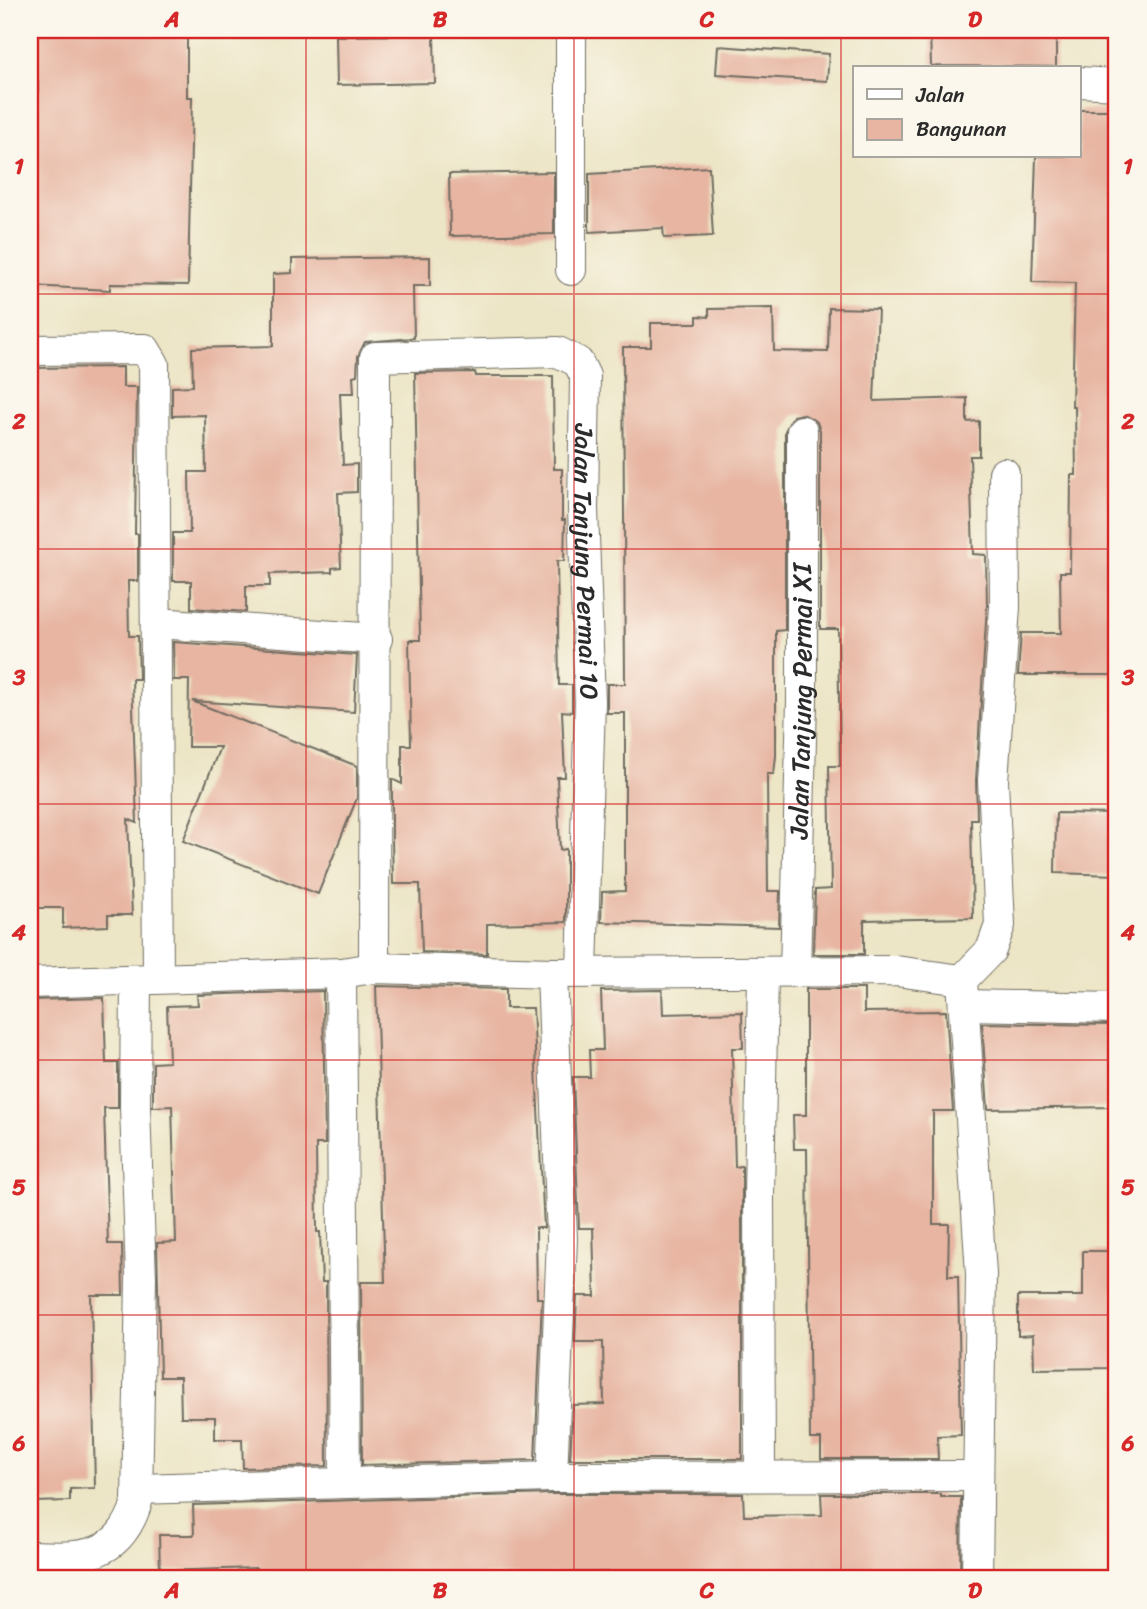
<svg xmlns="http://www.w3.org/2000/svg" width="1147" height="1609" font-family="Sriracha,sans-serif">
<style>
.building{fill:#e7b5a2}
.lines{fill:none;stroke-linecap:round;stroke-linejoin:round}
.minor-casing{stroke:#6f6c61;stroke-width:32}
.minor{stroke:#fff;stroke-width:30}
.grid{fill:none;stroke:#d62828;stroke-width:2;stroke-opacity:0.55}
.labels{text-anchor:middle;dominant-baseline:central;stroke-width:7;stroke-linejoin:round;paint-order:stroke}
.street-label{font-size:26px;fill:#2b2b2b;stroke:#fbf7ec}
.neatline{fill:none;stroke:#d62828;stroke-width:2.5}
.grid-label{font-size:23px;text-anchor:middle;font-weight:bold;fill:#d62828}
</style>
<rect width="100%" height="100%" fill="#fbf7ec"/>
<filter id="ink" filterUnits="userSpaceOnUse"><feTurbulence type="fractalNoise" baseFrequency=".0143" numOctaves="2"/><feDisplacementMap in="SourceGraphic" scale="14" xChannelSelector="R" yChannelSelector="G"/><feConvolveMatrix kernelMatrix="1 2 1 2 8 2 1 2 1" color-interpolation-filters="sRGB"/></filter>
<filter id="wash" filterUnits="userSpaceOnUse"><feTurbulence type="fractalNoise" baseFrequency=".00686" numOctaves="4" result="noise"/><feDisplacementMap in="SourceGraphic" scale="28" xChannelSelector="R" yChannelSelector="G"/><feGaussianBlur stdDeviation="1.57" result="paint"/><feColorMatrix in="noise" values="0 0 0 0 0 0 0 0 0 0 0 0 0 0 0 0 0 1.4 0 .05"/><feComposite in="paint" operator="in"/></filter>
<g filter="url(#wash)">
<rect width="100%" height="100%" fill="#ece5c6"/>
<g id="blocks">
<!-- building -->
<path class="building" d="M 30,30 L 187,30 L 187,97 L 192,97 L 188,285 L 110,284 L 110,290 L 30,286 L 30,168 L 38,168 L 38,82 L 30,82 Z
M 930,30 L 1056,30 L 1056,67 L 931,66 Z
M 434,35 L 435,83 L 337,85 L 336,36 Z
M 718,46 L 829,54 L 827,81 L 716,74 Z
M 1079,110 L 1117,110 L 1117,675 L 1018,675 L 1021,633 L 1061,633 L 1060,572 L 1070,572 L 1071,475 L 1076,475 L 1075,407 L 1072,407 L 1075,283 L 1032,282 L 1036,156 L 1079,156 Z
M 709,167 L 713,236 L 664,238 L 663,228 L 589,232 L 589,174 Z
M 554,172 L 554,234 L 450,236 L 449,174 Z
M 430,257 L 430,286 L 413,286 L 414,338 L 365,342 L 358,356 L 357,375 L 353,376 L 354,393 L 340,393 L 343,465 L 357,464 L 357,492 L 338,493 L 341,567 L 332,568 L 332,572 L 270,574 L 270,586 L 246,586 L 246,612 L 191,608 L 191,581 L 173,581 L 173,533 L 190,533 L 189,472 L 206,472 L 205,415 L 172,416 L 172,387 L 193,386 L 192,348 L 273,346 L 273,274 L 292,273 L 292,259 Z
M 773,308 L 774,351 L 828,352 L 829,308 L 878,309 L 874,401 L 967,398 L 967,422 L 979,421 L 979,456 L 970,456 L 973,554 L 986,555 L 987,606 L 976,780 L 977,819 L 971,819 L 973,918 L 864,920 L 864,954 L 813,954 L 815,890 L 831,889 L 829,766 L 840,766 L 838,629 L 820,629 L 820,431 L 817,422 L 803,414 L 793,416 L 785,431 L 785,630 L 776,631 L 776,756 L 774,774 L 767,774 L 768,891 L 780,891 L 779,927 L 601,922 L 602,892 L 625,891 L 625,713 L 607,713 L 607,684 L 625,684 L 623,347 L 651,347 L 651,323 L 697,323 L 697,316 L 709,317 L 709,309 Z
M 123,367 L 123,387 L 137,387 L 135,534 L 138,534 L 138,581 L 128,581 L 129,636 L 138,636 L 139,679 L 132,679 L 137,823 L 128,819 L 132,915 L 108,915 L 108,926 L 63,928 L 63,908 L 30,908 L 30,368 Z
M 475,372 L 476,376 L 553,376 L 554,469 L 562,469 L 562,520 L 565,520 L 564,561 L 557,561 L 559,685 L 572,685 L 572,712 L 562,711 L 565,777 L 557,777 L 560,850 L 566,849 L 566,922 L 487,924 L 487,954 L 422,952 L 420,884 L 393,884 L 392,837 L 392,779 L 402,784 L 402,745 L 411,745 L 409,640 L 420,640 L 415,373 Z
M 173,642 L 357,655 L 354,712 L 192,701 L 357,766 L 357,798 L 318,894 L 183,841 L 220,747 L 188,747 L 189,680 L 174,680 Z
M 1056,813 L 1117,814 L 1117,875 L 1055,873 Z
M 376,986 L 506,989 L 506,1008 L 533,1008 L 544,1228 L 536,1228 L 537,1298 L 542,1298 L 535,1460 L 362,1465 L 361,1282 L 385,1282 Z
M 806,989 L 864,989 L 864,1012 L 946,1011 L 953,1111 L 933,1111 L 933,1224 L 949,1224 L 948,1276 L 958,1276 L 961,1435 L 937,1436 L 938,1459 L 821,1459 L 821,1439 L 810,1439 L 807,1149 L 794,1149 L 793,1115 L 806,1115 Z
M 662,990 L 663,1014 L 742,1012 L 743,1048 L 732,1048 L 735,1167 L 742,1166 L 742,1459 L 570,1459 L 573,1405 L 604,1404 L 603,1342 L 575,1342 L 577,1296 L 595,1296 L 593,1228 L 579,1228 L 573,1077 L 590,1077 L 589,1050 L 603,1050 L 601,991 Z
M 323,991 L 325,1144 L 316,1144 L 317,1232 L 320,1232 L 322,1282 L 326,1282 L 327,1466 L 243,1468 L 242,1439 L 215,1439 L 215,1417 L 181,1417 L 180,1377 L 160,1377 L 157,1243 L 176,1242 L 172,1106 L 153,1107 L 153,1063 L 169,1062 L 167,1006 L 198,1005 L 197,995 Z
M 104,998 L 106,1063 L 118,1063 L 118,1108 L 104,1108 L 108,1244 L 122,1244 L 123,1295 L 91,1295 L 95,1488 L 70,1489 L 70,1501 L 32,1502 L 30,1000 Z
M 982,1023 L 1113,1025 L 1113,1107 L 988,1109 Z
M 1083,1251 L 1113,1251 L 1114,1368 L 1034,1369 L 1033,1335 L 1018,1336 L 1018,1296 L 1083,1296 Z
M 552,1494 L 743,1494 L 744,1516 L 822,1515 L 821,1494 L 941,1494 L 941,1497 L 961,1497 L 960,1579 L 607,1579 L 607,1572 L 337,1579 L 337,1574 L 256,1576 L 256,1568 L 160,1571 L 159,1535 L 194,1535 L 193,1505 Z"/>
</g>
</g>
<g filter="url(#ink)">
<use href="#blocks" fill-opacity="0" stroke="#6f6c61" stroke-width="2"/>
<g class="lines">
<!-- minor casing -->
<g class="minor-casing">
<g id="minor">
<path d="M 1079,82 L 1117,84"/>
<path d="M 571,270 L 571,30"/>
<path d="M 30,350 L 145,349 L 154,364 L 158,978"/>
<path d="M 158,623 L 377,639"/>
<path id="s1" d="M 374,968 L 375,357 L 558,352 L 578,362 L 585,376 L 583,509 L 590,702 L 582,971"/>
<path id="s2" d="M 795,972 L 802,700 L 802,431"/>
<path d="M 341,973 L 345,1481"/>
<path d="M 552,973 L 562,1239 L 552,1477"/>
<path d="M 30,983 L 341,973 L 374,968 L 552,973 L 896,971 L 962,980"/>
<path d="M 965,1005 L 1117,1008"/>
<path d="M 760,1475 L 759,1195 L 763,973"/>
<path d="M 138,1489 L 552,1477 L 977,1476"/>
<path d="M 30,1556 C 81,1558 119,1560 137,1502 L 141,1278 L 135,1107 L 136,981"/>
<path d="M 977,1579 L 981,1274 L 962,980 L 991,950 L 1000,925 L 993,781 L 1005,607 L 1004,473"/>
</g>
</g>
<!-- minor -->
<use href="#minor" class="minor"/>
</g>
</g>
<!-- grid -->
<path class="grid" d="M 306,30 L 306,1579M 574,30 L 574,1579M 841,30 L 841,1579M 30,294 L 1117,294M 30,549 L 1117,549M 30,804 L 1117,804M 30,1060 L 1117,1060M 30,1315 L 1117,1315"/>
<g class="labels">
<!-- street labels -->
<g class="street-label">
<text stroke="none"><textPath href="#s1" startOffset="1018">Jalan Tanjung Permai 10</textPath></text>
<text stroke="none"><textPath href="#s2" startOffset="271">Jalan Tanjung Permai XI</textPath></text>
</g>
</g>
<!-- margin -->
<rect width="1147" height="1609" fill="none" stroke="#fbf7ec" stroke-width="77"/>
<!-- legend -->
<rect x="853" y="66" width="228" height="91" fill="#fbf7ec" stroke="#a8a59f" stroke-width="2"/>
<rect x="867" y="89" width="35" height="10" fill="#ffffff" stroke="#a8a59f" stroke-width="2"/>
<text x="916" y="102" font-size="21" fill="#2b2b2b">Jalan</text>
<rect x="867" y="119" width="35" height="21" fill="#e7b5a2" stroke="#a8a59f" stroke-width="2"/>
<text x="916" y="136" font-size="21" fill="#2b2b2b">Bangunan</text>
<rect x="38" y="38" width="1070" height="1532" class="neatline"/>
<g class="grid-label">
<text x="172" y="27">A</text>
<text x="440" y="27">B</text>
<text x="707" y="27">C</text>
<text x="975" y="27">D</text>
<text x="19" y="174">1</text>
<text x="1128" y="174">1</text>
<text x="19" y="429">2</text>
<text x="1128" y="429">2</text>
<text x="19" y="685">3</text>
<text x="1128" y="685">3</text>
<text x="19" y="940">4</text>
<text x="1128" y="940">4</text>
<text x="19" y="1195">5</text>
<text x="1128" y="1195">5</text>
<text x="19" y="1451">6</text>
<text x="1128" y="1451">6</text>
<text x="172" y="1598">A</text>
<text x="440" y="1598">B</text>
<text x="707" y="1598">C</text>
<text x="975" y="1598">D</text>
</g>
</svg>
